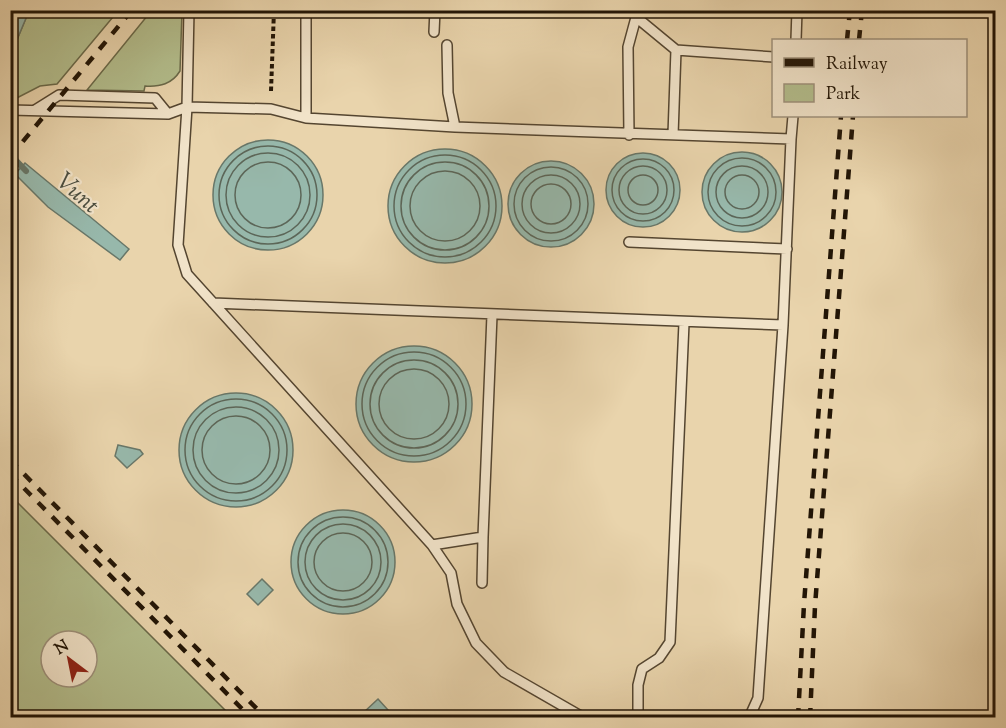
<svg xmlns="http://www.w3.org/2000/svg" width="1006" height="728" font-family="'Sorts Mill Goudy',serif">
<style>
.green{fill:#b3bd8c;stroke:#6a6949;stroke-width:1.5;fill-rule:evenodd}
.water{fill:#97b8ab;stroke:#687769;stroke-width:1.5}
.lines{fill:none;stroke-linecap:round;stroke-linejoin:round}
.shore{stroke:#5c6658;stroke-width:1.5}
.stream{stroke:#687769;stroke-width:6}
.lane-casing{stroke:#544530;stroke-width:12}
.path{stroke:#221506;stroke-width:4;stroke-dasharray:4.5 3;stroke-linecap:butt}
.lane{stroke:#f1e3c9;stroke-width:9}
.rail{stroke:#221506;stroke-width:4.5;stroke-dasharray:10 10;stroke-linecap:butt}
.labels{text-anchor:middle;dominant-baseline:central;stroke-width:4.5;stroke-linejoin:round;paint-order:stroke}
.water-label{font-size:24px;font-style:italic;fill:#4b4e40;stroke:#f1e3c9}
</style>
<rect width="100%" height="100%" fill="#e9d4ac"/>
<filter id="stains"><feTurbulence type="fractalNoise" baseFrequency=".00333" numOctaves="4"/><feColorMatrix values="0 0 0 0 .2 0 0 0 0 .09 0 0 0 0 .02 0 0 0 .5 -.17"/></filter>
<radialGradient id="worn" r=".72"><stop offset=".6" stop-color="#630" stop-opacity="0"/><stop offset="1" stop-color="#630" stop-opacity=".3"/></radialGradient>
<!-- green -->
<path class="green" d="M 152,10 L 182,11 L 180,71 C 172,84 160,87 145,86 L 144,91 L 87,90 Z
M 29,11 L 118,11 L 57,84 L 40,86 L 11,101 L 11,54 Z
M 10,495 L 232,717 L 11,717 ZM 51,641 L 87,641 L 87,677 L 51,677 Z"/>
<!-- water -->
<path class="water" d="M 11,10 L 29,11 L 11,54 L 10,11 Z
M213 195a55 55 0 1 1 110 0a55 55 0 1 1-110 0Z
M388 206a57 57 0 1 1 114 0a57 57 0 1 1-114 0Z
M702 192a40 40 0 1 1 80 0a40 40 0 1 1-80 0Z
M606 190a37 37 0 1 1 74 0a37 37 0 1 1-74 0Z
M508 204a43 43 0 1 1 86 0a43 43 0 1 1-86 0Z
M 25,163 L 129,249 L 120,260 L 48,207 L 15,174 Z
M356 404a58 58 0 1 1 116 0a58 58 0 1 1-116 0Z
M179 450a57 57 0 1 1 114 0a57 57 0 1 1-114 0Z
M 118,445 L 140,450 L 143,454 L 127,468 L 115,456 Z
M291 562a52 52 0 1 1 104 0a52 52 0 1 1-104 0Z
M 262,579 L 273,590 L 258,605 L 247,594 Z
M 378,699 L 388,710 L 381,717 L 366,717 L 362,714 Z"/>
<g class="lines">
<!-- shore -->
<path class="shore" d="M219 195a49 49 0 1 1 98 0a49 49 0 1 1-98 0Z
M226 195a42 42 0 1 1 84 0a42 42 0 1 1-84 0Z
M394 206a51 51 0 1 1 102 0a51 51 0 1 1-102 0Z
M708 192a34 34 0 1 1 68 0a34 34 0 1 1-68 0Z
M612 190a31 31 0 1 1 62 0a31 31 0 1 1-62 0Z
M401 206a44 44 0 1 1 88 0a44 44 0 1 1-88 0Z
M235 195a33 33 0 1 1 66 0a33 33 0 1 1-66 0Z
M716 192a26 26 0 1 1 52 0a26 26 0 1 1-52 0Z
M619 190a24 24 0 1 1 48 0a24 24 0 1 1-48 0Z
M514 204a37 37 0 1 1 74 0a37 37 0 1 1-74 0Z
M410 206a35 35 0 1 1 70 0a35 35 0 1 1-70 0Z
M522 204a29 29 0 1 1 58 0a29 29 0 1 1-58 0Z
M725 192a17 17 0 1 1 34 0a17 17 0 1 1-34 0Z
M628 190a15 15 0 1 1 30 0a15 15 0 1 1-30 0Z
M531 204a20 20 0 1 1 40 0a20 20 0 1 1-40 0Z
M362 404a52 52 0 1 1 104 0a52 52 0 1 1-104 0Z
M370 404a44 44 0 1 1 88 0a44 44 0 1 1-88 0Z
M379 404a35 35 0 1 1 70 0a35 35 0 1 1-70 0Z
M185 450a51 51 0 1 1 102 0a51 51 0 1 1-102 0Z
M193 450a43 43 0 1 1 86 0a43 43 0 1 1-86 0Z
M202 450a34 34 0 1 1 68 0a34 34 0 1 1-68 0Z
M298 562a45 45 0 1 1 90 0a45 45 0 1 1-90 0Z
M305 562a38 38 0 1 1 76 0a38 38 0 1 1-76 0Z
M314 562a29 29 0 1 1 58 0a29 29 0 1 1-58 0Z"/>
<!-- stream -->
<path class="stream" d="M 10,154 L 26,171"/>
<!-- lane casing -->
<g class="lane-casing">
<path id="lane" d="M 189,10 L 187,107 L 271,109 L 306,118 L 455,127 L 791,139 L 793,116
M 306,10 L 306,118
M 636,17 L 676,50
M 434,32 L 435,10
M 796,40 L 797,10
M 447,45 L 448,93 L 455,127
M 10,110 L 168,114 L 187,107 L 178,245 L 187,274 L 432,545 L 451,573 L 457,604 L 476,643 L 504,672 L 584,718
M 35,110 L 59,95 L 155,98 L 168,114
M 629,135 L 628,47 L 638,10
M 673,135 L 676,50 L 774,57
M 629,242 L 787,249
M 213,303 L 783,325
M 432,545 L 483,537 L 492,315
M 482,583 L 483,537
M 638,718 L 638,685 L 642,669 L 659,658 L 670,642 L 684,323
M 749,718 L 758,698 L 783,325 L 791,139"/>
</g>
<!-- path -->
<path class="path" d="M 271,91 L 274,10"/>
<!-- lane -->
<use href="#lane" class="lane"/>
<!-- rail -->
<path class="rail" d="M 847,40 L 850,10
M 859,40 L 862,10
M 10,157 L 132,10
M 10,460 L 266,718
M 10,474 L 251,718
M 798,718 L 804,604 L 841,116
M 810,718 L 815,606 L 853,116"/>
</g>
<g class="labels">
<!-- water labels -->
<g class="water-label">
<text transform="translate(77 194) rotate(41)">Vunt</text>
</g>
</g>
<!-- margin -->
<rect width="1006" height="728" fill="none" stroke="#e9d4ac" stroke-width="36"/>
<rect x="12" y="12" width="982" height="704" fill="none" stroke="#221506" stroke-width="3"/>
<rect x="18" y="18" width="970" height="692" fill="none" stroke="#221506" stroke-width="1.5"/>
<!-- legend -->
<rect x="772" y="39" width="195" height="78" fill="#f1e3c9" stroke="#9e917b" stroke-width="1.5"/>
<rect x="784" y="58" width="30" height="9" fill="#221506" stroke="#9e917b" stroke-width="1.5"/>
<text x="826" y="69" font-size="18" fill="#221506">Railway</text>
<rect x="784" y="84" width="30" height="18" fill="#b3bd8c" stroke="#9e917b" stroke-width="1.5"/>
<text x="826" y="99" font-size="18" fill="#221506">Park</text>
<!-- north arrow -->
<g transform="translate(69 659) rotate(328)"><circle r="28" fill="#f1e3c9" stroke="#9e917b" stroke-width="1.5"/>
<path d="M0-4.5L10 22L0 15L-10 22Z" fill="#8f2418"/>
<text y="-9" font-size="16" font-weight="bold" text-anchor="middle" fill="#221506">N</text>
</g>
<rect width="100%" height="100%" filter="url(#stains)"/>
<rect width="100%" height="100%" fill="url(#worn)"/>
</svg>
